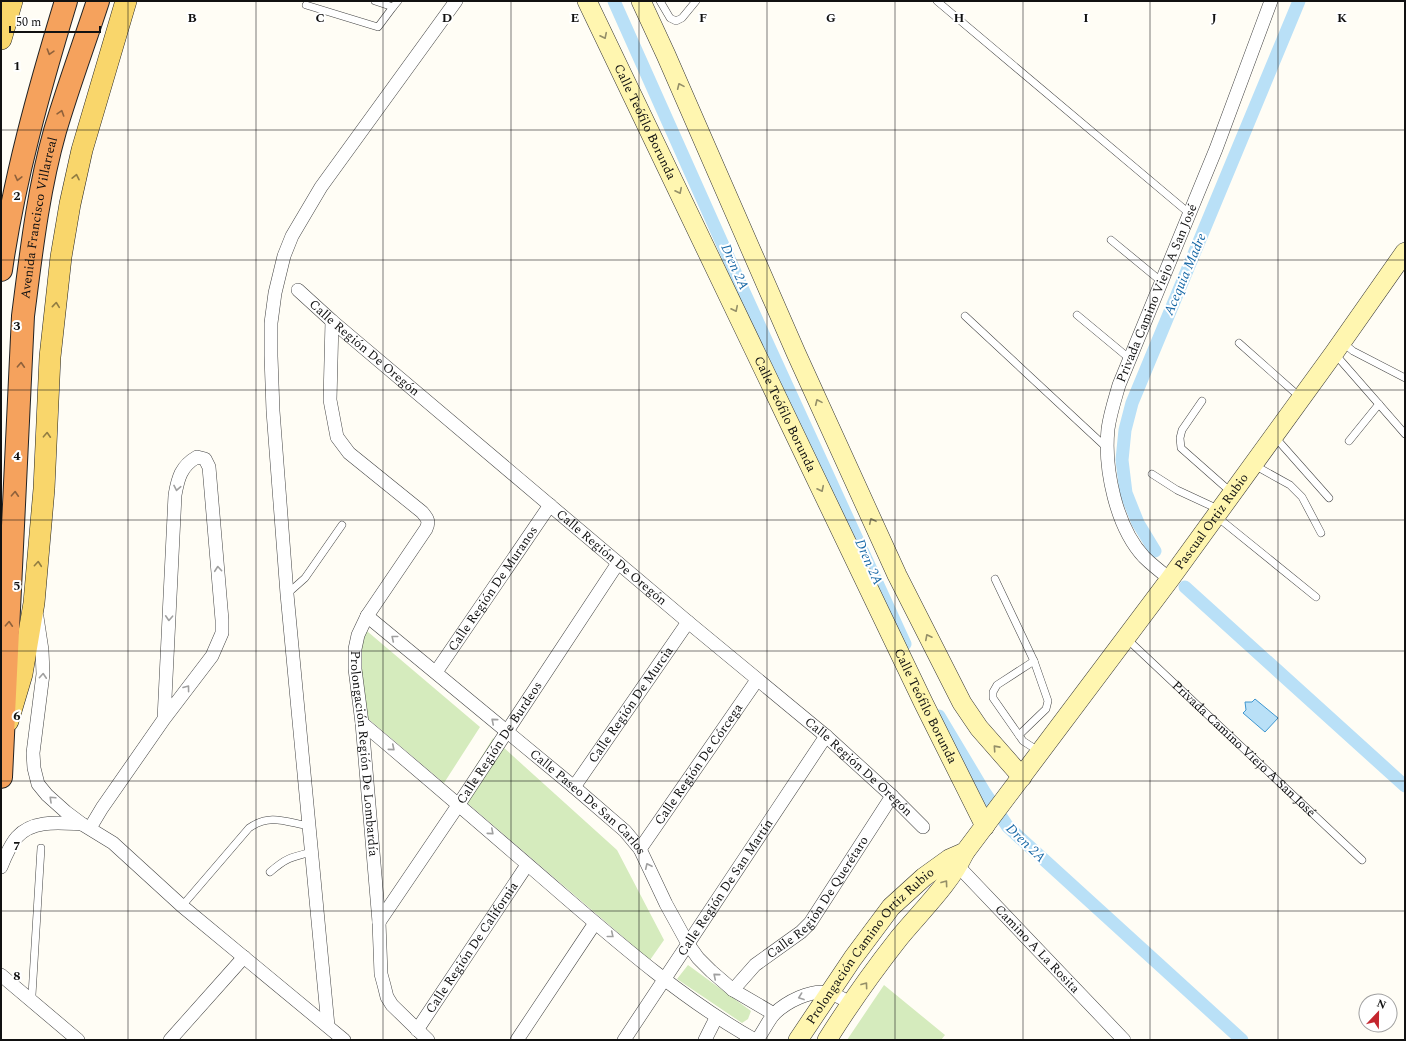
<svg xmlns="http://www.w3.org/2000/svg" width="1406" height="1041" font-family="Spectral,serif">
<style>
.green{fill:#d5ebbd}
.water{fill:#b9e0f7;stroke:#3f96cf}
.lines{fill:none;stroke-linecap:round;stroke-linejoin:round}
.canal{stroke:#b9e0f7;stroke-width:13}
.lane-casing{stroke:#444;stroke-width:8}
.street-casing{stroke:#444;stroke-width:14}
.secondary-casing{stroke:#333;stroke-width:20}
.primary-casing{stroke:#222;stroke-width:22}
.highway-casing{stroke:#222;stroke-width:24}
.lane{stroke:#fff;stroke-width:7}
.street{stroke:#fff;stroke-width:13}
.secondary{stroke:#fff6b0;stroke-width:19}
.primary{stroke:#f9d66b;stroke-width:21}
.highway{stroke:#f5a25d;stroke-width:22}
.oneway{stroke:#948f68}
.oneway2{stroke:#8e613b}
.oneway3{stroke:#917d42}
.oneway4{stroke:#a0a0a0}
.grid{fill:none;stroke:#111;stroke-width:1;stroke-opacity:0.55}
.labels{text-anchor:middle;dominant-baseline:central;stroke-width:4;stroke-linejoin:round;paint-order:stroke}
.street-label{font-size:13px;fill:#111;stroke:#fff}
.water-label{font-size:14px;font-style:italic;fill:#1768a6;stroke:#fff}
.grid-label{font-size:13px;text-anchor:middle;font-weight:bold;fill:#111;stroke:#fff;stroke-width:4;stroke-linejoin:round;paint-order:stroke}
</style>
<rect width="100%" height="100%" fill="#fffdf5"/>
<!-- green -->
<path class="green" d="M 361,626 L 480,727 L 444,783 L 359,711 Z
M 493,738 L 617,850 L 664,940 L 650,960 L 458,795 Z
M 688,965 L 751,1011 L 748,1019 L 742,1023 L 677,979 Z
M 884,985 L 945,1035 L 941,1040 L 847,1040 Z"/>
<!-- water -->
<path class="water" d="M 1255,699 L 1278,718 L 1265,732 L 1243,713 L 1246,710 L 1245,702 L 1252,702 Z"/>
<g class="lines">
<!-- canal -->
<path class="canal" d="M 614,1 L 739,281 L 905,644
M 1155,551 L 1138,523 L 1126,493 L 1122,460 L 1125,430 L 1132,403 L 1299,1
M 1185,587 L 1405,786
M 939,716 L 985,793 L 1008,827 L 1242,1040"/>
<!-- lane casing -->
<g class="lane-casing">
<g id="lane">
<path d="M 375,1 L 393,7 L 398,1"/>
<path d="M 660,1 L 670,18 L 676,21 L 682,18 L 696,1"/>
<path d="M 937,1 L 1190,214"/>
<path d="M 306,5 L 378,27 L 393,7"/>
<path d="M 1111,240 L 1162,282"/>
<path d="M 1077,315 L 1130,359"/>
<path d="M 965,316 L 1108,449"/>
<path d="M 1342,342 L 1353,351 L 1405,378"/>
<path d="M 1239,343 L 1301,398"/>
<path d="M 1335,354 L 1405,434"/>
<path d="M 1202,401 L 1182,430 L 1180,438 L 1181,448 L 1232,493"/>
<path d="M 1274,436 L 1329,498"/>
<path d="M 1349,441 L 1379,404"/>
<path d="M 1254,465 L 1290,485 L 1302,497 L 1321,533"/>
<path d="M 1152,474 L 1177,490 L 1220,510"/>
<path d="M 1216,516 L 1316,597"/>
<path d="M 995,579 L 1034,661 L 1048,701 L 1046,709 L 1019,735"/>
<path d="M 287,594 L 305,578 L 342,525"/>
<path id="s1" d="M 1126,638 L 1362,860"/>
<path d="M 1034,661 L 997,685 L 993,692 L 993,698 L 1023,741 L 1040,752"/>
<path d="M 270,872 C 286,858 291,857 312,852"/>
<path d="M 182,906 L 249,828 C 270,813 286,822 309,826"/>
<path d="M 30,999 L 32,995 L 41,848"/>
</g>
</g>
<!-- street casing -->
<g class="street-casing">
<g id="street">
<path id="s2" d="M 298,290 L 332,321 L 688,622 L 826,736 L 892,796 L 923,827"/>
<path id="s3" d="M 332,321 L 330,400 L 337,437 L 349,453 L 422,512 C 427,518 430,521 426,529 L 367,616 L 358,635 L 355,649 L 355,669 L 362,723 L 379,922 L 381,974 L 384,985 L 387,997 L 392,1005 L 428,1040"/>
<path id="s4" d="M 1170,579 C 1161,572 1152,565 1144,557 C 1116,527 1104,469 1108,429 C 1110,414 1115,399 1119,385 L 1216,149 L 1271,1"/>
<path id="s5" d="M 367,616 L 574,787 L 625,831 L 640,849 L 666,904 L 688,944 L 698,958 L 711,971 L 733,990 L 774,1014"/>
<path d="M 37,617 L 42,650 L 43,674 L 33,753 L 34,768 L 38,784 L 47,795 L 66,812 L 82,824 L 113,843 L 182,906 L 344,1040"/>
<path id="s6" d="M 436,672 L 550,505"/>
<path d="M 362,723 C 430,780 497,838 564,896 C 623,947 687,1002 755,1040"/>
<path id="s7" d="M 574,787 L 688,622"/>
<path d="M 90,828 L 102,808 L 164,719 L 212,656 L 222,633 L 222,620 L 209,467 L 205,459 L 197,457 C 181,466 178,478 175,495 L 164,719"/>
<path id="s8" d="M 640,849 L 757,680"/>
<path id="s9" d="M 952,862 L 958,866 L 1124,1040"/>
<path d="M 1,867 C 5,857 10,845 17,837 C 33,819 61,823 82,824"/>
<path id="s10" d="M 379,922 L 459,804 L 618,563"/>
<path d="M 1,975 L 78,1040"/>
<path id="s11" d="M 733,990 L 755,965 L 801,932 L 810,923 L 892,796"/>
<path d="M 328,1026 L 287,594 L 273,411 L 271,356 L 271,323 L 275,293 L 284,256 L 292,236 L 321,187 L 456,1"/>
<path id="s12" d="M 417,1030 L 527,865"/>
<path d="M 170,1040 L 244,957"/>
<path d="M 517,1040 L 595,923"/>
<path id="s13" d="M 624,1040 L 826,736"/>
<path d="M 705,1040 L 716,1018"/>
<path d="M 757,1040 C 763,1032 768,1021 774,1014 C 786,1002 811,989 828,993 C 836,994 844,1000 851,1003"/>
</g>
</g>
<!-- secondary casing -->
<g class="secondary-casing">
<g id="secondary">
<path id="s14" d="M 587,1 L 924,704 L 985,826"/>
<path d="M 641,1 L 666,55 L 796,353 L 897,575 L 962,703 L 979,728 L 1022,777"/>
<path id="s15" d="M 798,1040 L 853,958 L 891,907 L 924,877 L 949,859 L 965,852"/>
<path id="s16" d="M 827,1040 C 849,1005 873,971 899,938 C 922,910 949,885 965,852 L 1170,579 L 1334,353 L 1405,252"/>
</g>
</g>
<!-- primary casing -->
<g class="primary-casing">
<path id="primary" d="M 1,39 L 12,1
M 8,721 L 22,674 L 34,603 L 44,489 L 50,357 L 61,257 L 70,204 L 82,150 L 126,1"/>
</g>
<!-- highway casing -->
<g class="highway-casing">
<g id="highway">
<path d="M 1,270 C 14,179 39,90 66,1"/>
<path id="s17" d="M 1,777 L 23,316 C 31,254 38,191 55,131 C 68,87 84,44 98,1"/>
</g>
</g>
<!-- lane -->
<use href="#lane" class="lane"/>
<!-- street -->
<use href="#street" class="street"/>
<!-- secondary -->
<use href="#secondary" class="secondary"/>
<!-- primary -->
<use href="#primary" class="primary"/>
<!-- highway -->
<use href="#highway" class="highway"/>
</g>
<!-- one-way arrows -->
<defs><path id="oneway-chevron" d="M-2-3.5L2.5 0L-2 3.5" fill="none" stroke-width="1.6" stroke-linecap="round" stroke-linejoin="round"/></defs>
<g class="oneway">
<use href="#oneway-chevron" transform="translate(604 36) rotate(64)"/>
<use href="#oneway-chevron" transform="translate(680 86) rotate(-114)"/>
<use href="#oneway-chevron" transform="translate(679 191) rotate(64)"/>
<use href="#oneway-chevron" transform="translate(735 309) rotate(64)"/>
<use href="#oneway-chevron" transform="translate(818 402) rotate(-114)"/>
<use href="#oneway-chevron" transform="translate(821 489) rotate(64)"/>
<use href="#oneway-chevron" transform="translate(872 521) rotate(-115)"/>
<use href="#oneway-chevron" transform="translate(928 637) rotate(-117)"/>
<use href="#oneway-chevron" transform="translate(996 748) rotate(-132)"/>
<use href="#oneway-chevron" transform="translate(945 883) rotate(-54)"/>
<use href="#oneway-chevron" transform="translate(865 985) rotate(-54)"/>
</g>
<g class="oneway2">
<use href="#oneway-chevron" transform="translate(50 52) rotate(107)"/>
<use href="#oneway-chevron" transform="translate(61 113) rotate(-72)"/>
<use href="#oneway-chevron" transform="translate(18 178) rotate(104)"/>
<use href="#oneway-chevron" transform="translate(21 365) rotate(-87)"/>
<use href="#oneway-chevron" transform="translate(15 494) rotate(-87)"/>
<use href="#oneway-chevron" transform="translate(9 624) rotate(-87)"/>
</g>
<g class="oneway3">
<use href="#oneway-chevron" transform="translate(76 177) rotate(-78)"/>
<use href="#oneway-chevron" transform="translate(56 305) rotate(-84)"/>
<use href="#oneway-chevron" transform="translate(47 435) rotate(-87)"/>
<use href="#oneway-chevron" transform="translate(38 564) rotate(-85)"/>
</g>
<g class="oneway4">
<use href="#oneway-chevron" transform="translate(177 488) rotate(101)"/>
<use href="#oneway-chevron" transform="translate(218 569) rotate(-95)"/>
<use href="#oneway-chevron" transform="translate(169 618) rotate(93)"/>
<use href="#oneway-chevron" transform="translate(394 638) rotate(-141)"/>
<use href="#oneway-chevron" transform="translate(43 676) rotate(-86)"/>
<use href="#oneway-chevron" transform="translate(187 688) rotate(-53)"/>
<use href="#oneway-chevron" transform="translate(494 721) rotate(-140)"/>
<use href="#oneway-chevron" transform="translate(392 748) rotate(40)"/>
<use href="#oneway-chevron" transform="translate(52 799) rotate(-137)"/>
<use href="#oneway-chevron" transform="translate(491 832) rotate(41)"/>
<use href="#oneway-chevron" transform="translate(648 866) rotate(-115)"/>
<use href="#oneway-chevron" transform="translate(611 935) rotate(39)"/>
<use href="#oneway-chevron" transform="translate(716 976) rotate(-140)"/>
<use href="#oneway-chevron" transform="translate(801 997) rotate(160)"/>
</g>
<!-- grid -->
<path class="grid" d="M 128,1 L 128,1040M 256,1 L 256,1040M 383,1 L 383,1040M 511,1 L 511,1040M 639,1 L 639,1040M 767,1 L 767,1040M 895,1 L 895,1040M 1023,1 L 1023,1040M 1150,1 L 1150,1040M 1278,1 L 1278,1040M 1,130 L 1405,130M 1,260 L 1405,260M 1,390 L 1405,390M 1,520 L 1405,520M 1,651 L 1405,651M 1,781 L 1405,781M 1,911 L 1405,911"/>
<g class="labels">
<!-- street labels -->
<g class="street-label">
<text stroke="none"><textPath href="#s14" startOffset="134">Calle Teófilo Borunda</textPath></text>
<text stroke="none"><textPath href="#s17" startOffset="561">Avenida Francisco Villarreal</textPath></text>
<text stroke="none"><textPath href="#s4" startOffset="315">Privada Camino Viejo A San José</textPath></text>
<text stroke="none"><textPath href="#s2" startOffset="88">Calle Región De Oregón</textPath></text>
<text stroke="none"><textPath href="#s14" startOffset="458">Calle Teófilo Borunda</textPath></text>
<text stroke="none"><textPath href="#s16" startOffset="646">Pascual Ortiz Rubio</textPath></text>
<text stroke="none"><textPath href="#s2" startOffset="412">Calle Región De Oregón</textPath></text>
<text stroke="none"><textPath href="#s6" startOffset="101">Calle Región De Muranos</textPath></text>
<text stroke="none"><textPath href="#s7" startOffset="100">Calle Región De Murcia</textPath></text>
<text stroke="none"><textPath href="#s14" startOffset="782">Calle Teófilo Borunda</textPath></text>
<text stroke="none"><textPath href="#s10" startOffset="216">Calle Región De Burdeos</textPath></text>
<text stroke="none"><textPath href="#s1" startOffset="162">Privada Camino Viejo A San José</textPath></text>
<text stroke="none"><textPath href="#s3" startOffset="495">Prolongación Región De Lombardía</textPath></text>
<text stroke="none"><textPath href="#s8" startOffset="103">Calle Región De Córcega</textPath></text>
<text stroke="none"><textPath href="#s2" startOffset="736">Calle Región De Oregón</textPath></text>
<text stroke="none"><textPath href="#s5" startOffset="289">Calle Paseo De San Carlos</textPath></text>
<text stroke="none"><textPath href="#s13" startOffset="183">Calle Región De San Martín</textPath></text>
<text stroke="none"><textPath href="#s11" startOffset="127">Calle Región De Querétaro</textPath></text>
<text stroke="none"><textPath href="#s12" startOffset="99">Calle Región De California</textPath></text>
<text stroke="none"><textPath href="#s15" startOffset="119">Prolongación Camino Ortiz Rubio</textPath></text>
<text stroke="none"><textPath href="#s9" startOffset="122">Camino A La Rosita</textPath></text>
</g>
<!-- water labels -->
<g class="water-label">
<text transform="translate(735 267) rotate(66)">Dren 2A</text>
<text transform="translate(1185 274) rotate(-67)">Acequia Madre</text>
<text transform="translate(869 562) rotate(66)">Dren 2A</text>
<text transform="translate(1026 843) rotate(44)">Dren 2A</text>
</g>
</g>
<g class="grid-label">
<text x="192" y="22">B</text>
<text x="320" y="22">C</text>
<text x="447" y="22">D</text>
<text x="575" y="22">E</text>
<text x="703" y="22">F</text>
<text x="831" y="22">G</text>
<text x="959" y="22">H</text>
<text x="1086" y="22">I</text>
<text x="1214" y="22">J</text>
<text x="1342" y="22">K</text>
<text x="17" y="70">1</text>
<text x="17" y="200">2</text>
<text x="17" y="330">3</text>
<text x="17" y="460">4</text>
<text x="17" y="590">5</text>
<text x="17" y="720">6</text>
<text x="17" y="850">7</text>
<text x="17" y="980">8</text>
</g>
<!-- border -->
<rect width="1406" height="1041" fill="none" stroke="#111111" stroke-width="4"/>
<!-- north arrow -->
<g transform="translate(1378 1013) rotate(22)"><circle r="19" fill="#ffffff" stroke="#a0a0a0"/>
<path d="M0-3L7 15L0 10L-7 15Z" fill="#c4262e"/>
<text y="-6" font-size="11" font-weight="bold" text-anchor="middle" fill="#111111">N</text>
</g>
<!-- scale -->
<path d="M10 26v6h90v-6" fill="none" stroke="#111111" stroke-width="2"/>
<text x="16" y="26" font-size="12" fill="#111111" stroke="#ffffff" stroke-width="3" paint-order="stroke">50 m</text>
</svg>
